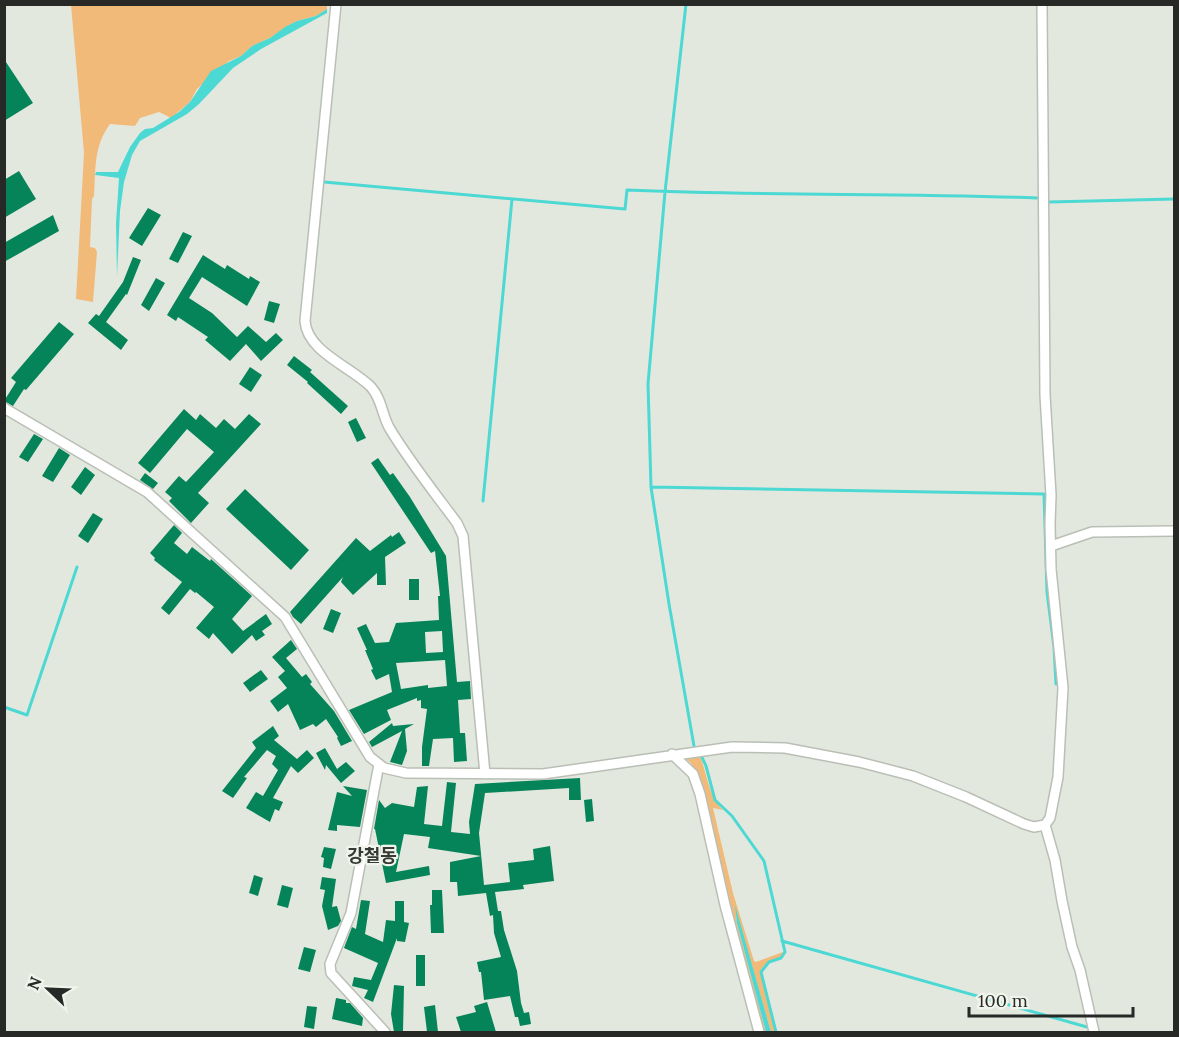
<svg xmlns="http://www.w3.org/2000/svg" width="1179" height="1037" font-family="Lora,'Noto Sans KR',serif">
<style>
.green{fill:#f2ba78}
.water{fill:#4cd8d3}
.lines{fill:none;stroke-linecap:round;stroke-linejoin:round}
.stream{stroke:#4cd8d3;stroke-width:3}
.building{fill:#058459;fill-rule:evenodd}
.minor-casing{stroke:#babfb6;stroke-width:12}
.minor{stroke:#fff;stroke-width:9}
.labels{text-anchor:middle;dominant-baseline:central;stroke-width:4.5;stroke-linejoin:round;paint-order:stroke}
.quarter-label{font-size:18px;font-weight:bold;fill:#373b34;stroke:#f0f5ec}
</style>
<rect width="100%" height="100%" fill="#e3e8df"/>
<!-- green -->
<path class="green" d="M 71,5 L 327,5 L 327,9 L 316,16 L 297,21 L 286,27 L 270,38 L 252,46 L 241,56 L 229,61 L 197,89 L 190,102 L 171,118 L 159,112 L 140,118 L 135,126 L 110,124 C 93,147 96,170 94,196 L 92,199 L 90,247 L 95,248 L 97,252 L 93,302 L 76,299 L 84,153 Z
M 699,754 C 707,772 708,796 723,810 L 713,808 L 733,893 L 754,961 L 756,962 L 783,952 L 781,957 L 769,961 L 760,971 L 775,1032 L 771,1032 L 736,911 L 737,923 L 766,1032 L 762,1032 L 736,937 L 698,777 L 691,763 L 684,757 Z"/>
<!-- water -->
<path class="water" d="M 327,9 L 327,13 L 261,49 L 233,68 L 199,104 L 187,114 L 140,141 L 132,155 L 124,182 L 120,211 L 117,276 L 116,223 L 119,178 L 95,175 L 96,172 L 118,172 L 130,147 L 140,133 L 145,129 L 153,128 L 179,112 L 190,102 L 211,71 L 241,56 L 252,46 L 270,38 L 285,27 L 297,21 L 316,16 Z
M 735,905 L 771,1032 L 766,1032 L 737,923 Z"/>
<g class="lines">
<!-- stream -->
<path class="stream" d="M 686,4 L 665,192 L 648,384 L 651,487 L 669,604 L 694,746
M 324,182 L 625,209 L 627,190 C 763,196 900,193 1037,198
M 1049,202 L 1174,199
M 651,487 L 1044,494 L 1047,592 L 1054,647 L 1056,684
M 483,501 L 512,199
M 4,707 L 27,715 L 77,567
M 700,753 L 706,766 L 715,800 L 732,816 L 764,861 L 785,952 L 781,958 L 769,962 L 761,972 L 776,1032
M 782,941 L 1087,1027"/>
</g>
<!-- building -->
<path class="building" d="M 4,59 L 33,103 L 4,121 Z
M 19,171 L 36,199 L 4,218 L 4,180 Z
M 148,208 L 161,215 L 142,246 L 129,238 Z
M 53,215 L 59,231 L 4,262 L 4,243 Z
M 183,232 L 192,236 L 178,263 L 169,259 Z
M 203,255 L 225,269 L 227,265 L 249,279 L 250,276 L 260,282 L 247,306 L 202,277 L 189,298 L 212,313 L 237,337 L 248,326 L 266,342 L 276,333 L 283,340 L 261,361 L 246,344 L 230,361 L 205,340 L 208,337 L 178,317 L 176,321 L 167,315 Z
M 133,257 L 141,260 L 127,295 L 126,294 L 106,322 L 128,340 L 121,350 L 88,323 L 96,314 L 99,316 L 123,282 Z
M 156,278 L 165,283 L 149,311 L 141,305 Z
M 269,301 L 280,304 L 274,323 L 264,320 Z
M 59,322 L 74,334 L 26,390 L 24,389 L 13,406 L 4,401 L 16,382 L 11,378 Z
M 294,356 L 312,370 L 310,372 L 348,406 L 341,414 L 307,383 L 308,382 L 287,365 Z
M 250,367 L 262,375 L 251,392 L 239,384 Z
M 184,409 L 196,420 L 200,414 L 216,428 L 224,419 L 235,429 L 249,414 L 261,424 L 198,493 L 209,503 L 191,523 L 169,501 L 172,498 L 165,492 L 179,476 L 186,482 L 214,452 L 187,429 L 150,473 L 138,463 Z
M 356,418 L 366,438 L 357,442 L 348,422 Z
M 34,434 L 43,439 L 28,462 L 19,457 Z
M 59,448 L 70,455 L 53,482 L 42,476 Z
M 378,458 L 390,475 L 393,473 L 410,497 L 446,556 L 457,682 L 470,681 L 471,699 L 458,700 L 460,733 L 465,733 L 467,761 L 454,762 L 453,738 L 433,739 L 429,766 L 422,766 L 422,747 L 427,709 L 421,708 L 421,700 L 417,701 L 417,698 L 387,710 L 391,720 L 364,734 L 349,710 L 392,692 L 389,674 L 376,680 L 371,670 L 373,669 L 365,650 L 367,650 L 357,628 L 366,624 L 375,643 L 389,642 L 396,623 L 439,620 L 438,596 L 440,596 L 435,551 L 431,553 L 371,463 ZM 442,631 L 443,652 L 426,653 L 425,632 ZM 445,660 L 447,686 L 428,688 L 428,685 L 401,689 L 396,663 Z
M 85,467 L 95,475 L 81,495 L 71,487 Z
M 145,473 L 158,483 L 153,489 L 140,480 Z
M 245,489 L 309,550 L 291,570 L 226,509 Z
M 93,513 L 103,519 L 88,543 L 78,536 Z
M 174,525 L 182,533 L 174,543 L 187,554 L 192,547 L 210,561 L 211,559 L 252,596 L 232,619 L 243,631 L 266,614 L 272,624 L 262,631 L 265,635 L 256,641 L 252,635 L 232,654 L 213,633 L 209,639 L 196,628 L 214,607 L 196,592 L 195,593 L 190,589 L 169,615 L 161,608 L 182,582 L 154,560 L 155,558 L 150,553 Z
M 399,532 L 406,543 L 385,557 L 386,585 L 377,585 L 377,573 L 353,595 L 341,582 L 343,577 L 301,624 L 293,617 L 290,612 L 356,538 L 370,551 L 391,535 L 392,537 Z
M 409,579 L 419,579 L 419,600 L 409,600 Z
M 331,609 L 341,613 L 333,633 L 323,629 Z
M 291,640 L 297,649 L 286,658 L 302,677 L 306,674 L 312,682 L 310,684 L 334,711 L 352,741 L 341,746 L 337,738 L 338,737 L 326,719 L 316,727 L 313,724 L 300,730 L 288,704 L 278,712 L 270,701 L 287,688 L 278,677 L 285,671 L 272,657 Z
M 261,670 L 268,679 L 250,692 L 243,683 Z
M 392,723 L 393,726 L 414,724 L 405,729 L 407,751 L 402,765 L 390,762 L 402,731 L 372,747 L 369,742 Z
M 273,726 L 279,736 L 274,740 L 297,759 L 307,750 L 314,758 L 298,773 L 291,766 L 273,798 L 283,802 L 279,811 L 275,809 L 270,822 L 246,808 L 256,792 L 263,796 L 278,770 L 272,764 L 276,756 L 267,750 L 244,777 L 247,778 L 233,798 L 222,791 L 256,748 L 252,742 Z
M 325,748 L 337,769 L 346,762 L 355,771 L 341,783 L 326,765 L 325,770 L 316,753 Z
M 580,778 L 581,800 L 569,800 L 569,788 L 485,793 L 479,833 L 484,885 L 510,882 L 508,863 L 534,860 L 533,849 L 550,846 L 554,881 L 523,885 L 524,889 L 495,892 L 498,911 L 501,911 L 504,930 L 517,971 L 521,1003 L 524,1013 L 529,1012 L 531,1024 L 520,1026 L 518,1017 L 515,1017 L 510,996 L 484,1000 L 481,972 L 479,972 L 477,962 L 501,957 L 494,933 L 493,915 L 490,916 L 486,893 L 458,896 L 457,882 L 450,882 L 450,862 L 481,856 L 428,848 L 430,837 L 404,834 L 396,872 L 429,866 L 430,875 L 386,883 L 375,829 L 374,829 L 379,800 L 385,808 L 392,803 L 414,807 L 417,787 L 428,786 L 424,824 L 442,826 L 447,782 L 456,783 L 451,832 L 470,834 L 469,822 L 475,784 Z
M 343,786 L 367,790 L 360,827 L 337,825 L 337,831 L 328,830 L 337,792 L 352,796 Z
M 592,799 L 594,821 L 586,822 L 584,800 Z
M 324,847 L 336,849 L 331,869 L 323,867 L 324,858 L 321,857 Z
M 254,875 L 263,878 L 258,896 L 249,893 Z
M 322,877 L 336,879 L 332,907 L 337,906 L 341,921 L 338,926 L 328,930 L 322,906 L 325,890 L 320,889 Z
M 282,885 L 293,888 L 288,908 L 277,905 Z
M 432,890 L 442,890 L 444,933 L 431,933 L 430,905 L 432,905 Z
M 361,900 L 370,901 L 365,934 L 383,942 L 386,920 L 395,921 L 395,901 L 404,901 L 404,922 L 409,923 L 405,942 L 397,941 L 397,938 L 373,1002 L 364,998 L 368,990 L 352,986 L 354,977 L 371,980 L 378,963 L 344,948 L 352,927 L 356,929 Z
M 304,947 L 316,950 L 310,972 L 298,969 Z
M 416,955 L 425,955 L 425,986 L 416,986 Z
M 394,985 L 404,986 L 403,1032 L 394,1032 L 391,1014 Z
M 336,998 L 346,1000 L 346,1003 L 350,1003 L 363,1018 L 362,1026 L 332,1019 Z
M 487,1002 L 496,1032 L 461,1032 L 456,1017 L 476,1012 L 474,1006 Z
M 435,1005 L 438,1032 L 427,1032 L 424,1007 Z
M 307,1006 L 317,1007 L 314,1029 L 304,1027 Z"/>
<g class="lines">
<!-- minor casing -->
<g class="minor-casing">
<path id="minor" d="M 336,4 L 305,321 C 307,352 352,367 371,387 C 382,399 382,416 390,429 C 410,462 434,492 457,523 L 463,536 L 485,774
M 4,408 L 147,492 L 285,617 L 370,757 L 384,768 L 406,773 L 543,774 L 732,747 L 785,748 L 859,762 L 913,776 L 966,797 L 1024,824 L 1034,827 L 1045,825 L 1050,818 L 1058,777 L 1063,688 L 1051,569 L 1050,524 L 1051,495 L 1045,395 L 1042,4
M 1051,546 L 1092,532 L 1174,531
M 672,754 L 693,774 L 700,794 L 725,905 L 759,1032
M 379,764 L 351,913 L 330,964 L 331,973 L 385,1032
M 1045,825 L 1055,860 L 1062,901 L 1072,947 L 1080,970 L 1094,1032"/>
</g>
<!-- minor -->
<use href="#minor" class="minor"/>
</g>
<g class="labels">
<!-- quarter labels -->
<g class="quarter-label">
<text x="372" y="855">강철동</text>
</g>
</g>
<!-- border -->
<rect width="1179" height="1037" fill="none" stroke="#272926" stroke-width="12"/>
<!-- north arrow -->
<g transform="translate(48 989) rotate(293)" stroke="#f0f5ec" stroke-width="4.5" paint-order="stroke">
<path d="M0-4.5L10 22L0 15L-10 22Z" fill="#272926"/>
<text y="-9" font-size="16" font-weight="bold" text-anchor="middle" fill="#272926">N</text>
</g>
<!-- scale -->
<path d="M969 1007v9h164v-9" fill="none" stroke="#272926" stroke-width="3"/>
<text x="978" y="1007" font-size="18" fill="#272926" stroke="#f0f5ec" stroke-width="4.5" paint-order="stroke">100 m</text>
</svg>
